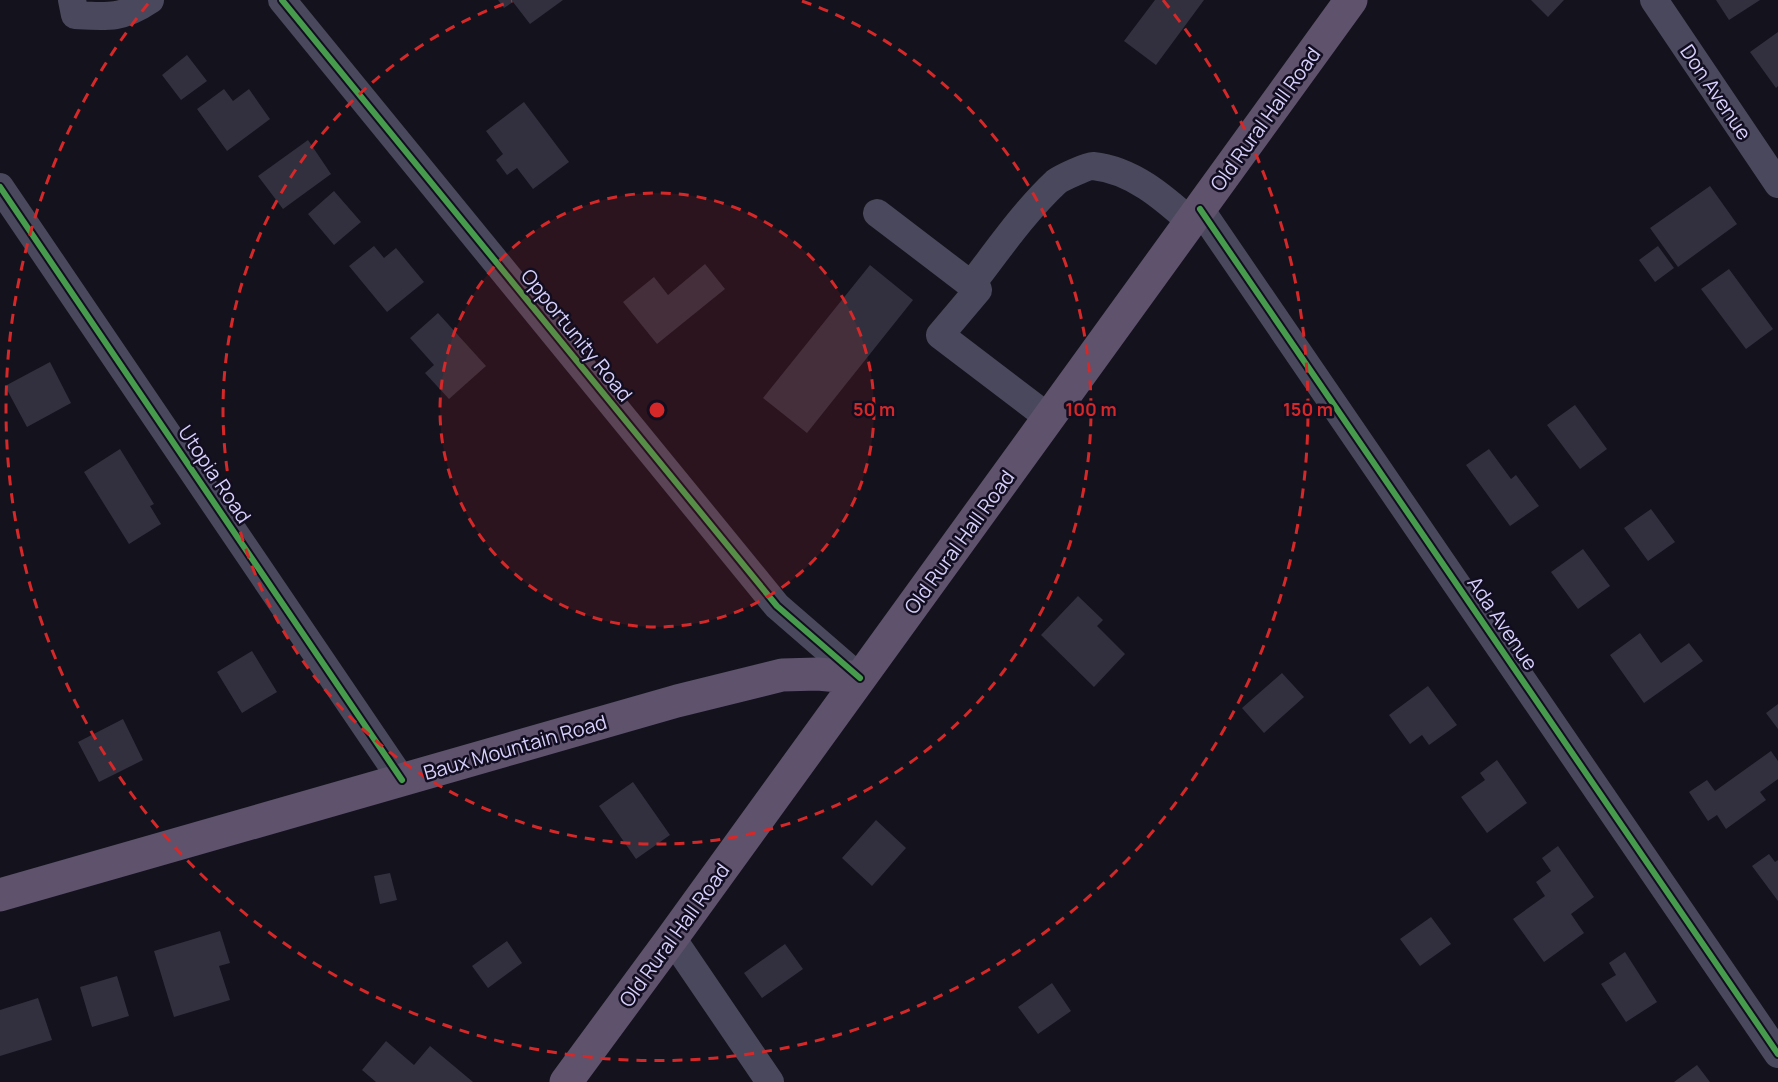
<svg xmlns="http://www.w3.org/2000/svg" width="1778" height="1082" font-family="Manrope,sans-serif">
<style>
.building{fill:#32303e}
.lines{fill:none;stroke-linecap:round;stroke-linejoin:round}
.minor{stroke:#4a485c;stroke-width:28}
.major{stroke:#5e526d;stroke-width:33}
.cycleway-casing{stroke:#120e20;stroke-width:10}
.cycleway{stroke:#469c4c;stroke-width:6}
.ring{fill:none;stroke:#d62828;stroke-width:3;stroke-dasharray:10 8}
.labels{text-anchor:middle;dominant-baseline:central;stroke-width:5;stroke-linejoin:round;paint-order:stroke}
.street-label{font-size:20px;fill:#d8d0fc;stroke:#120e20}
.centre{fill:#d62828;stroke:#120e20;stroke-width:3}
.ring-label{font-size:18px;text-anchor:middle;font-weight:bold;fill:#d62828;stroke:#120e20;stroke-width:5;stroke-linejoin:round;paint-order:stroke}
</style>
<rect width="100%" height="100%" fill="#14121c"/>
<!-- building -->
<path class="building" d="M 498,0 L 563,0 L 530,24 L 513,2 L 504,8 Z
M 1155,0 L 1204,0 L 1156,65 L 1124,41 Z
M 1531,0 L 1564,0 L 1548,17 Z
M 1716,0 L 1760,0 L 1729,20 Z
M 1778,32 L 1778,86 L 1776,88 L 1750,52 Z
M 187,55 L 207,81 L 181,100 L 162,75 Z
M 224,89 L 233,101 L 249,89 L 270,119 L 227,151 L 197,109 Z
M 524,102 L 569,162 L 533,189 L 517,168 L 507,175 L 496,160 L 503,154 L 486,131 Z
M 308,140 L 331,174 L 283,209 L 258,176 Z
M 1710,186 L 1737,224 L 1678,267 L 1650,228 Z
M 334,191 L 361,222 L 334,245 L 308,214 Z
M 374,246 L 384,258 L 396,248 L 424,282 L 387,312 L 349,266 Z
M 1658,246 L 1674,268 L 1655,282 L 1639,260 Z
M 705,264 L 725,289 L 657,344 L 623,302 L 654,277 L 668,295 Z
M 870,265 L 913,300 L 807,433 L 763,398 Z
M 1729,269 L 1773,329 L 1746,349 L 1701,289 Z
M 438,313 L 486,366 L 449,399 L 425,373 L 434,365 L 410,338 Z
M 50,362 L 71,403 L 27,427 L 5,386 Z
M 1575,405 L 1607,449 L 1580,469 L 1547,425 Z
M 120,449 L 154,504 L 150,506 L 161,524 L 129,544 L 84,472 Z
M 1489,449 L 1511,479 L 1516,475 L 1539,506 L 1510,526 L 1466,465 Z
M 1651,509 L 1675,542 L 1648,561 L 1624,528 Z
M 1583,549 L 1610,586 L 1578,609 L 1551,572 Z
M 1078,596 L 1103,620 L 1097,626 L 1125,654 L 1094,687 L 1041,635 Z
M 1640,633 L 1661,663 L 1689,643 L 1703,661 L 1644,703 L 1610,655 Z
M 252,651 L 277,692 L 242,713 L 217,672 Z
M 1282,673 L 1304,697 L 1264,733 L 1242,708 Z
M 1428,686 L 1457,725 L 1429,745 L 1422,735 L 1410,744 L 1389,715 Z
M 1778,704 L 1778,729 L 1766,713 Z
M 123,719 L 143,760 L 99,782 L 78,742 Z
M 1771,751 L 1778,761 L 1778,779 L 1760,792 L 1766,800 L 1726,829 L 1717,815 L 1708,821 L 1689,792 L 1707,780 L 1715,791 Z
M 1497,760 L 1527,803 L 1487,833 L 1461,797 L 1485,780 L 1480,773 Z
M 633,782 L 670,835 L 636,859 L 599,806 Z
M 876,820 L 906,848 L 872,886 L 842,858 Z
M 1558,846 L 1594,897 L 1571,914 L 1584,933 L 1544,962 L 1513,919 L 1545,896 L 1536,882 L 1551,871 L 1542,858 Z
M 1769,854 L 1775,862 L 1778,860 L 1778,901 L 1752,866 Z
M 390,873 L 397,900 L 380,904 L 374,876 Z
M 1431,917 L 1451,944 L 1420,966 L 1400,939 Z
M 220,931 L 230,963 L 219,966 L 230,1000 L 174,1017 L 154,951 Z
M 507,941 L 522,963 L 488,988 L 472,966 Z
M 785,944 L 803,969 L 762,998 L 744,973 Z
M 1625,952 L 1657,1002 L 1626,1022 L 1601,984 L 1616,975 L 1609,963 Z
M 117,976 L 129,1016 L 92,1027 L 80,987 Z
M 1052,983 L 1071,1011 L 1038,1034 L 1018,1007 Z
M 38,998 L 52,1040 L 0,1056 L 0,1010 Z
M 386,1041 L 414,1065 L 430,1046 L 473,1082 L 376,1082 L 362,1070 Z
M 1697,1065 L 1710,1082 L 1674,1082 Z"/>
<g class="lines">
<!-- minor -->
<path class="minor" d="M 72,0 L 75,15 C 107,17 122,19 150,0
M 282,0 L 777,606 L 860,678
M 1654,0 L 1778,184
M 0,187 L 402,780
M 1200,209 L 1778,1054
M 877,213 L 978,290 L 940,335 L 1049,418
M 971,285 C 998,250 1024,212 1056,182 C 1061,178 1087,166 1093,166 C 1132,170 1163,197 1191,222
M 672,938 L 770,1082"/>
<!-- major -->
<path class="major" d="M 0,895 L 677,701 L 782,675 L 818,674 L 860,678
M 566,1082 L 672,938 L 1351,0"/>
<!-- cycleway casing -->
<g class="cycleway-casing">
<path id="cycleway" d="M 282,0 L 777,606 L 860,678
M 0,187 L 402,780
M 1200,209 L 1778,1054"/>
</g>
<!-- cycleway -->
<use href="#cycleway" class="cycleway"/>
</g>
<!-- distance rings -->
<circle cx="657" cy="410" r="217" fill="#d62828" fill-opacity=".12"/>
<g class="ring">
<circle cx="657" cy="410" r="217"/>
<path d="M802 1A434 434 0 1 1 512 1"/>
<path d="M1163 0A651 651 0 1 1 151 0"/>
</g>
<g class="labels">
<!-- street labels -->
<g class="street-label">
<text transform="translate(1716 92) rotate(56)">Don Avenue</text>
<text transform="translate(1265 119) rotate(-54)">Old Rural Hall Road</text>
<text transform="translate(577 335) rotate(51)">Opportunity Road</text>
<text transform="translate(215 474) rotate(56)">Utopia Road</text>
<text transform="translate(959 542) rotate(-54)">Old Rural Hall Road</text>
<text transform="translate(1503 623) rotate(56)">Ada Avenue</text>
<text transform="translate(515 747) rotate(-16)">Baux Mountain Road</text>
<text transform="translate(674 935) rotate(-54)">Old Rural Hall Road</text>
</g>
</g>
<circle cx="657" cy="410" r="9" class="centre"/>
<g class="ring-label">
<text x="874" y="416">50 m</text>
<text x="1091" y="416">100 m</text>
<text x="1308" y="416">150 m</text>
</g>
</svg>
